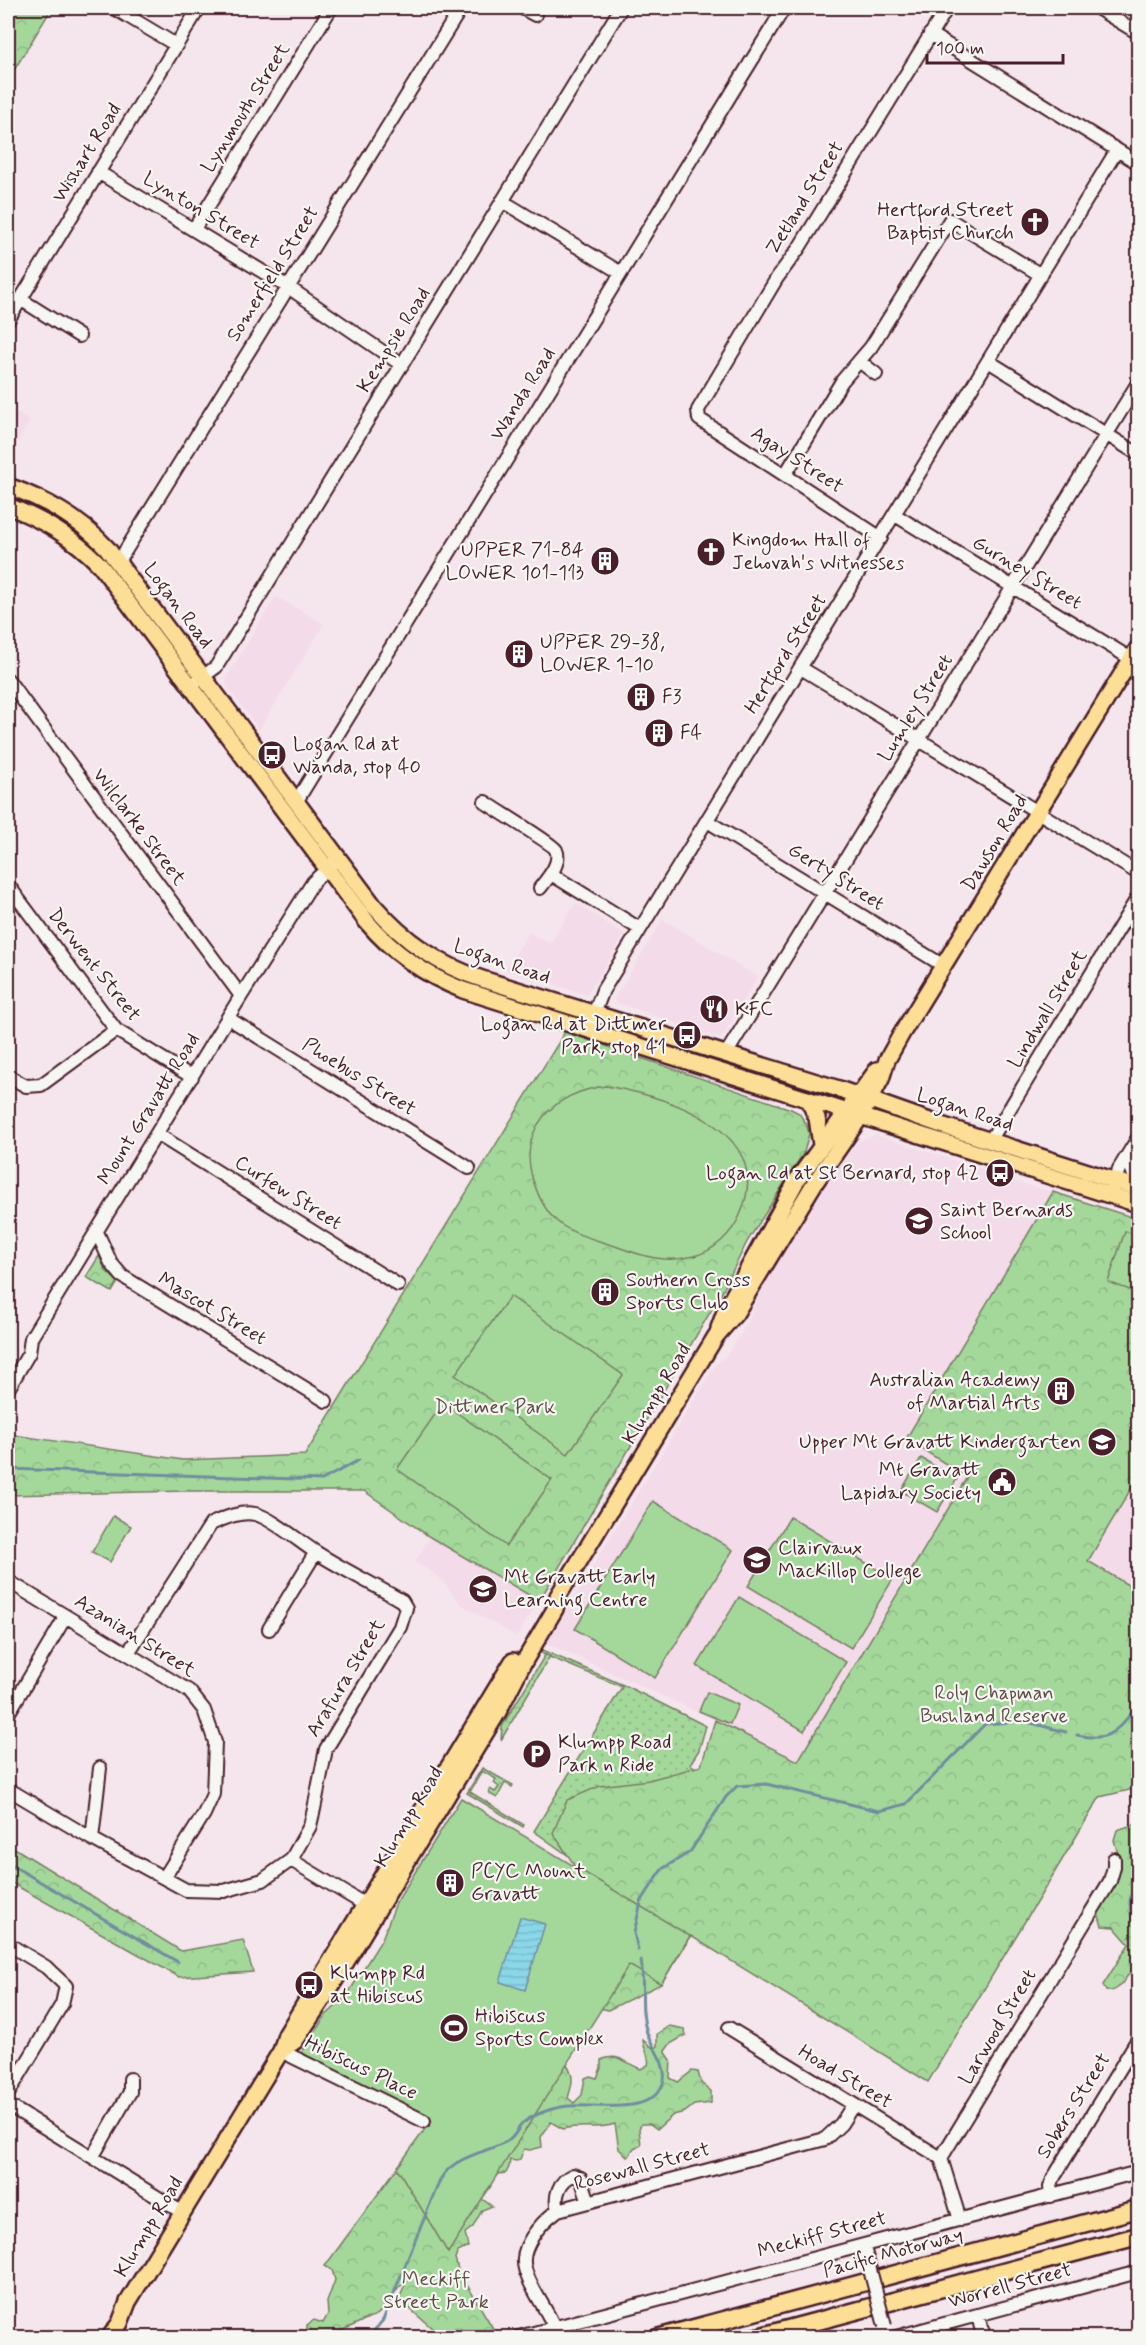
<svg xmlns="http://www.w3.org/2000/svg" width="1146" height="2345" font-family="Mynerve,sans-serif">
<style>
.built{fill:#f4dbea}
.grass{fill:url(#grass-dots);stroke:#777c63;stroke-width:1.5}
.forest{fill:url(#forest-crowns);stroke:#777c63;stroke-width:1.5}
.pitch{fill:#a4d89b;stroke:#777c63;stroke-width:1.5}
.water{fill:url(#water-rules);stroke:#708d9d;stroke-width:1.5}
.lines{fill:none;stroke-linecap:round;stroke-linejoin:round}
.stream{stroke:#708d9d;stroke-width:3}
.minor-casing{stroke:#4a1f2b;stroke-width:16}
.major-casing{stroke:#4a1f2b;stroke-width:20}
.highway-casing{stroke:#4a1f2b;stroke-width:21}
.minor{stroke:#f6f6f2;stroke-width:12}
.major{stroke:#fcde96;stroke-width:15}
.highway{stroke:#fcde96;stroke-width:16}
.minor-bridge-casing{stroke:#4a1f2b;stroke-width:16;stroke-linecap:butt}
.minor-bridge{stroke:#f6f6f2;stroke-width:12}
.labels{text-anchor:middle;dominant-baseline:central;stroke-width:4.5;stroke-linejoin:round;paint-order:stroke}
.street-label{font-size:20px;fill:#4a1f2b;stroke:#f6f6f2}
.poi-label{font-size:20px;fill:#4a1f2b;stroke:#f6f6f2;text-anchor:start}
.park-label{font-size:20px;fill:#604d47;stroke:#f6f6f2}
</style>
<defs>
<pattern id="grass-dots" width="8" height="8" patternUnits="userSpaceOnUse" patternTransform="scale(1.5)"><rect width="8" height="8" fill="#a4d89b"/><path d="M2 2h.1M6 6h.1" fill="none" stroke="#8fb986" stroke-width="1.8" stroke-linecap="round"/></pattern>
<pattern id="forest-crowns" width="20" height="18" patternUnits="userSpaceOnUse" patternTransform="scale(1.5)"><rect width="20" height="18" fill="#a4d89b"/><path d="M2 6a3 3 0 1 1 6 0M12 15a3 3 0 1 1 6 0" fill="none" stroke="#8fb986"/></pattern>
<pattern id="water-rules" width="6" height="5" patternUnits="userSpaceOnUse" patternTransform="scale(1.5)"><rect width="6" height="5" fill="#8ad7e9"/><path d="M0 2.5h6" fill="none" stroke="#79b8c8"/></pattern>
</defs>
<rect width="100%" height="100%" fill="#f5e6ed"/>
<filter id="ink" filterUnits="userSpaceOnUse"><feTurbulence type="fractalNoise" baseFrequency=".0167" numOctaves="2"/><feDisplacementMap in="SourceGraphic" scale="12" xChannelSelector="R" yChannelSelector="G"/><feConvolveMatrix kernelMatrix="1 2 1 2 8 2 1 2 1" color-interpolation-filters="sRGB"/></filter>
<g filter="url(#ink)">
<!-- built -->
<path class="built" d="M 8,406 L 30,421 L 8,459 Z
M 276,596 L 324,624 L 259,730 L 226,685 L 227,676 Z
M 575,903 L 625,934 L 587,995 L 505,970 L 529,932 L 550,944 Z
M 663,919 L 758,977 L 722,1037 L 718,1038 L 615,1002 L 615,998 Z
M 876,1135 L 982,1169 L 992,1175 L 1053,1192 L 906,1438 L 968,1476 L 798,1761 L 715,1720 L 546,1643 L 714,1367 L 730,1351 L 749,1320 L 757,1297 L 830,1178 L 860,1140 Z
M 1138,1477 L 1138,1591 L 1088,1561 Z
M 430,1537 L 539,1601 L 517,1637 L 462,1605 L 438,1576 L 415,1562 Z"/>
<!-- grass -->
<path class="grass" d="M 542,1650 L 630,1688 L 706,1726 L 699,1750 L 690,1764 L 696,1768 L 569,1856 L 534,1831 L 622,1687 L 545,1655 L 540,1652 Z
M 482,1768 L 513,1785 L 512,1787 L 505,1783 L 497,1798 L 490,1794 L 489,1791 L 490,1789 L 495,1792 L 499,1787 L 494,1783 L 496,1779 L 482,1771 L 470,1792 L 524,1825 L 523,1827 L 467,1793 Z"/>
<!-- forest -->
<path class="forest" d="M 8,8 L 52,8 L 8,80 Z
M 565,1032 L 791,1109 L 799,1113 L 807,1125 L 809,1134 L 804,1152 L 747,1242 L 721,1294 L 539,1601 L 430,1537 L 364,1491 L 188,1491 L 8,1495 L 8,1434 L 183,1460 L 305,1455 Z
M 1053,1192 L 1138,1219 L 1138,1477 L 1088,1561 L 1138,1591 L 1138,1788 L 1100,1797 L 928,2082 L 691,1936 L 661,1984 L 608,2010 L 585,2005 L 575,1904 L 573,1863 L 553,1833 L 567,1800 L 600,1786 L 649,1780 L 701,1766 L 715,1720 L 798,1761 L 967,1477 L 906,1439 Z
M 99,1256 L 106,1271 L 118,1282 L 112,1292 L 86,1277 Z
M 545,1655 L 550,1656 L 501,1740 L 502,1726 Z
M 1135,1824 L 1138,1824 L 1138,1966 C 1125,1972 1123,1993 1106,1991 L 1103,1985 L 1129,1944 L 1114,1927 L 1102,1926 L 1098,1913 L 1103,1905 L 1105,1895 L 1114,1889 L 1121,1864 L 1114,1840 L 1117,1830 Z
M 8,1844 L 181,1951 L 243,1940 L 253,1972 L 179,1977 L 8,1881 Z
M 669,2026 L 684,2029 L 686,2035 L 670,2044 L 665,2051 L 671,2060 L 670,2078 L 678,2082 L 692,2071 L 698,2072 L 701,2083 L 711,2091 L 711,2103 L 694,2105 L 685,2112 L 673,2115 L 657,2129 L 650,2124 L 641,2124 L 639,2129 L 641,2145 L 632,2150 L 630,2155 L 627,2157 L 619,2149 L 615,2124 C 598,2130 580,2124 563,2129 L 551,2122 L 541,2137 L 542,2147 L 530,2150 L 524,2149 L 520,2159 L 517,2161 L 510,2160 L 509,2167 L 506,2173 L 497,2174 L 487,2183 L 491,2186 L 482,2199 L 492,2206 L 482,2210 L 473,2227 L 465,2233 L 468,2247 L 458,2252 L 455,2258 L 458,2270 L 497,2335 L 491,2338 L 442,2337 L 399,2299 L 408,2279 C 394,2291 391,2299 380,2312 C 377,2316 373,2316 368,2318 C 349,2328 331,2337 309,2337 L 307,2335 L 307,2325 L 314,2320 L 323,2323 L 328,2314 L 327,2302 L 335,2280 L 332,2270 L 325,2266 L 408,2153 L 567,2064 C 575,2077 572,2085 568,2098 L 574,2103 L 582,2095 L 585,2078 L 590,2076 L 597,2078 L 601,2068 L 601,2060 C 618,2052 625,2063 641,2069 L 648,2065 C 651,2056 643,2049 643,2040 L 654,2049 L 657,2046 L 657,2034 Z"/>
<!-- pitch -->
<path class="pitch" d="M 606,1086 C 669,1097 777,1130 740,1215 C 732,1234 714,1251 694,1256 C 665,1264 642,1256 615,1246 C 597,1240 575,1235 560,1224 C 548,1215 540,1200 535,1186 C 514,1131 553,1092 606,1086 Z
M 1125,1231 L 1138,1236 L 1138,1293 L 1108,1282 Z
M 510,1296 L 623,1375 L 568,1454 L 455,1375 Z
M 443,1403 L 552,1480 L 506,1546 L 397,1469 Z
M 921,1458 L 957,1479 L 937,1512 L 901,1491 Z
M 653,1501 L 733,1550 L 655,1678 L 575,1629 Z
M 113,1516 L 131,1526 L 110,1562 L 92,1552 Z
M 790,1517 L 893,1579 L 851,1648 L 748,1586 Z
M 739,1597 L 846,1662 L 804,1731 L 697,1666 Z
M 707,1692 L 738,1705 L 730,1724 L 699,1711 Z
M 461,1798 L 690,1936 L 661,1984 L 629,1965 L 448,2253 L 397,2168 L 423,2132 L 430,2119 L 320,2064 L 302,2052 L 325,2016 L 346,1997 L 382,1939 L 396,1903 Z"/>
<!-- water -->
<path class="water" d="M 520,1917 L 545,1924 L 525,1990 L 500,1982 Z"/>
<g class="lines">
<!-- stream -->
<path class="stream" d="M 8,1469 L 322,1480 L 359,1460
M 1077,1735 C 1111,1743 1117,1729 1138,1706
M 8,1863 L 178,1962
M 1138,1881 C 1125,1900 1130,1911 1138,1929
M 638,1950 L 634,1933 L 641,1902 L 662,1869 L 690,1852 L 726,1797 L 737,1786 L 766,1784 L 879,1811 L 906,1804 L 985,1724 L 1023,1721 L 1066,1732
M 368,2338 L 383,2320 L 434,2194 C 437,2188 440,2179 444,2174 C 459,2155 489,2152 509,2140 C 516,2136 517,2128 523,2123 C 533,2115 549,2109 561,2107 C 590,2101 654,2120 664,2080 C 667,2064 652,2047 647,2033 C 639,2009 645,1984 641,1960"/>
<!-- minor casing -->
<g class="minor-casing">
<path id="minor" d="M 114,8 L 176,45
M 522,8 L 535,15
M 1097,8 L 1138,33
M 930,34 L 1138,163
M 98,172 L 288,287 L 402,365
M 502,201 L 621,273
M 194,229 L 331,8
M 20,299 L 79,336
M 8,320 L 199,8
M 859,361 L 876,374
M 988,361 L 1138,454
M 785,475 L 842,381 L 871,347 L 950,220 L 1041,275
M 895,515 L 1138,663
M 881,538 L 699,419 L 698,410 L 777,278 L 799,248 L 947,8
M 119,561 L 461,8
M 801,668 L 1138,873
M 8,680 L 241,996
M 197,681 L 216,667 L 221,659 L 621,8
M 296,802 L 784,8
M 485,802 C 495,809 554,845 556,850 C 562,863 547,879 540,888
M 707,821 L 944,966
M 551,874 L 640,929
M 8,885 L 116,1030 L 192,1077
M 228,1018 L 469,1168
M 591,1022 L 603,990 L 1117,150
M 726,1054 L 1138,383
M 8,1076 L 26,1086 L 41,1085 L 116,1030
M 157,1134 L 398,1285
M 990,1141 L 1138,897
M 1132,1149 L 1132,1170 L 1138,1186
M 1112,1188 L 1119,1169 L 1138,1138
M 97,1232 L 111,1263 L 122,1276 L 326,1401
M 8,1389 L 29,1353 L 31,1338 L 241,996 L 313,882 L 333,863
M 8,1581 L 189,1691 L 204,1710 L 215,1742 L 213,1794 L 204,1814 L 164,1878
M 269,1629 L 316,1552
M 8,1714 L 66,1616
M 8,1789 L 92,1839 L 186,1890 L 224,1891 L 263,1880 L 291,1860 L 301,1842 L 310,1826 L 314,1809 L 326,1749 L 400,1627 L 406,1608 L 402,1601 C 373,1584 342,1569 314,1551 C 300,1542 270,1517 255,1514 C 240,1511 225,1518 211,1524 L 128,1653
M 92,1839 L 100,1768
M 291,1860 L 372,1909
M 8,1944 L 46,1967 L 66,1986 L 62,2004 L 8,2094
M 729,2028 L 941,2158
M 281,2051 L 424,2121
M 8,2105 L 183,2213
M 93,2156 L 130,2092 L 130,2079
M 1051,2196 L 1050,2187 L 1054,2177 L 1138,2039
M 558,2210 C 554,2196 559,2181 573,2175 L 581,2178 L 589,2202
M 960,2220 L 941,2158 L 1110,1881 L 1114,1867 L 1114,1859
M 978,2315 L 981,2328 L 986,2338
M 554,2327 C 547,2309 522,2277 524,2259 C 524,2251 528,2244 532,2237 C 539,2226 547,2218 558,2210 L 825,2139 L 841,2124 L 853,2105
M 515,2338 L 1138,2172
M 892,2338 L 1138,2272"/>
</g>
<!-- major casing -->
<g class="major-casing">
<path id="major" d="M 8,486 C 46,500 79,518 107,548 L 374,906 C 404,941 438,965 482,979 L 839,1089 L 944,1126 L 1138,1188
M 8,506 C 43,520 73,537 100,565 L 367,922 C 393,953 425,975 463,990 L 1138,1204
M 808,1099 L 817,1118 L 821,1145
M 719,1328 L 726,1309 L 797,1180 L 877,1070
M 281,2051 L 295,2041 L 330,1988 L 498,1712 L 522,1665 L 555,1609 L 558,1596 L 716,1336 L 735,1314 L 814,1184 L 861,1116 L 881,1079 L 887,1060 L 902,1033 L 1138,648
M 109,2338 L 120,2323 L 128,2302 L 281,2051 L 286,2035 L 513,1661"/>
</g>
<!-- highway casing -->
<g class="highway-casing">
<path id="highway" d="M 657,2338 L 1138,2209
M 754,2338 L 1138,2236"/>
</g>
<!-- minor -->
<use href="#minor" class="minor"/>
<!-- major -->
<use href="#major" class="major"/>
<!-- highway -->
<use href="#highway" class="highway"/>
<!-- minor-bridge casing -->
<g class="minor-bridge-casing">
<path id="minor-bridge" d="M 865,2251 L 885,2326"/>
</g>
<!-- minor-bridge -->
<use href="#minor-bridge" class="minor-bridge"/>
</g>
</g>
<!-- icons -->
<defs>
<g id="church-disc" transform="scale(1.5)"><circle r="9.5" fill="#4a1f2b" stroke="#f6f6f2"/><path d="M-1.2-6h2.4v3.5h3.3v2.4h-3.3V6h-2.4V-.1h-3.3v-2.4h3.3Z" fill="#fff"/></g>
<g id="building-disc" transform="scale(1.5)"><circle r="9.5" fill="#4a1f2b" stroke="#f6f6f2"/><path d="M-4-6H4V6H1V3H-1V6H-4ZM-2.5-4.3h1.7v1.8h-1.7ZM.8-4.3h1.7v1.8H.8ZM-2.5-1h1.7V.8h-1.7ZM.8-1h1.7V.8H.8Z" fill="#fff"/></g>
<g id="bus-disc" transform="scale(1.5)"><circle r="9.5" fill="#4a1f2b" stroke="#f6f6f2"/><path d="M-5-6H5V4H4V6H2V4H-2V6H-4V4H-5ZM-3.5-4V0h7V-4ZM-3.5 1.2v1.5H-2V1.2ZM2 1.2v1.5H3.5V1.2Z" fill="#fff"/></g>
<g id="restaurant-disc" transform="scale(1.5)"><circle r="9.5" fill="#4a1f2b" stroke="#f6f6f2"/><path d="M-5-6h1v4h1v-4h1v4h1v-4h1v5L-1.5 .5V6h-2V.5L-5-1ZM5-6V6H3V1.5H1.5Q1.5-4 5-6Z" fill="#fff"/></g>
<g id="school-disc" transform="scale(1.5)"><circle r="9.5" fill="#4a1f2b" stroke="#f6f6f2"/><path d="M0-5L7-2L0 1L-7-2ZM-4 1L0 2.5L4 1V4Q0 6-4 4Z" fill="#fff"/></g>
<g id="civic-disc" transform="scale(1.5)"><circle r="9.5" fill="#4a1f2b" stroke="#f6f6f2"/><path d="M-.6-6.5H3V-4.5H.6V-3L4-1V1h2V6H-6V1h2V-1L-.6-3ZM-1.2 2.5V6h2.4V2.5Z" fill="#fff"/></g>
<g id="parking-disc" transform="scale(1.5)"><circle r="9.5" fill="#4a1f2b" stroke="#f6f6f2"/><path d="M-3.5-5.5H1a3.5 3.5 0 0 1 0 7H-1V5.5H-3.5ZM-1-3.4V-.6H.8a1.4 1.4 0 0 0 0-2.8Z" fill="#fff"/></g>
<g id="stadium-disc" transform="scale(1.5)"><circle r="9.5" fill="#4a1f2b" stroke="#f6f6f2"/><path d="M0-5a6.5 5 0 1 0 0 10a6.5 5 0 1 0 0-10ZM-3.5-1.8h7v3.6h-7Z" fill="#fff"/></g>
</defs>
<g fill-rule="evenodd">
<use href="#church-disc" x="1035" y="222"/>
<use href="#church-disc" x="711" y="552"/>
<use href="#building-disc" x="605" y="561"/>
<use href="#building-disc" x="519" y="654"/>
<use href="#building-disc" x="641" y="697"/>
<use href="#building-disc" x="659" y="733"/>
<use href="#bus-disc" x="272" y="755"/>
<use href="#restaurant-disc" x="714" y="1009"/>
<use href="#bus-disc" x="687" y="1035"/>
<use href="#bus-disc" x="1000" y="1173"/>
<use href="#school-disc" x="919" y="1221"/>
<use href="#building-disc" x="605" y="1292"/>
<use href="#building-disc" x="1061" y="1391"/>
<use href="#school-disc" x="1102" y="1442"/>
<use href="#civic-disc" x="1002" y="1482"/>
<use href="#school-disc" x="757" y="1560"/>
<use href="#school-disc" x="483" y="1589"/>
<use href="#parking-disc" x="537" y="1754"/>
<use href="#building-disc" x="450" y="1883"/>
<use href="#bus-disc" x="309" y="1985"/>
<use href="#stadium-disc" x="454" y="2028"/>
</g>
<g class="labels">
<!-- street labels -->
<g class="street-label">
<text transform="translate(246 108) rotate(-58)">Lynmouth Street</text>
<text transform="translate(87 153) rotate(-58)">Wishart Road</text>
<text transform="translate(805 198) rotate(-58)">Zetland Street</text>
<text transform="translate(201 211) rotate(31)">Lynton Street</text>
<text transform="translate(273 274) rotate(-58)">Somerfield Street</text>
<text transform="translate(394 340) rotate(-58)">Kempsie Road</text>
<text transform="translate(523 394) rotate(-58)">Wanda Road</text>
<text transform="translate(797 460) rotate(33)">Agay Street</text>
<text transform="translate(1027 573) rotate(31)">Gurney Street</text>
<text transform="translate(178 606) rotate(53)">Logan Road</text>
<text transform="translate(786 654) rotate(-58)">Hertford Street</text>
<text transform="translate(916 708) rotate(-58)">Lumley Street</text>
<text transform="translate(139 827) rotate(53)">Wilclarke Street</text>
<text transform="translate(995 843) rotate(-59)">Dawson Road</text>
<text transform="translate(836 877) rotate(32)">Gerty Street</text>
<text transform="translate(502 962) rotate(19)">Logan Road</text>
<text transform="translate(94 965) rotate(52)">Derwent Street</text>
<text transform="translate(1048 1009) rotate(-59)">Lindwall Street</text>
<text transform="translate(359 1077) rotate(32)">Phoebus Street</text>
<text transform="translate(149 1109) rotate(-58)">Mount Gravatt Road</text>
<text transform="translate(965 1110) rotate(18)">Logan Road</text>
<text transform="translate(288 1193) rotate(32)">Curfew Street</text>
<text transform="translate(212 1309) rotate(31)">Mascot Street</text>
<text transform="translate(657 1394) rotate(-59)">Klumpp Road</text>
<text transform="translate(135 1636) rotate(32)">Azanian Street</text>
<text transform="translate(346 1678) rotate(-59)">Arafura Street</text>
<text transform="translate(409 1817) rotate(-59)">Klumpp Road</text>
<text transform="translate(998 2027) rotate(-59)">Larwood Street</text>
<text transform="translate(361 2068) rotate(26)">Hibiscus Place</text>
<text transform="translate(845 2077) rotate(31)">Hoad Street</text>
<text transform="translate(1074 2106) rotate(-58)">Sobers Street</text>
<text transform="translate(642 2167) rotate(-15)">Rosewall Street</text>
<text transform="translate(149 2227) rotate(-59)">Klumpp Road</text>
<text transform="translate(822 2235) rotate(-15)">Meckiff Street</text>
<text transform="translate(893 2253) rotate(-15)">Pacific Motorway</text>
<text transform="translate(1010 2286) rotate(-15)">Worrell Street</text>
</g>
<!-- poi labels -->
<g class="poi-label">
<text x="1014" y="210" text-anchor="end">Hertford Street<tspan x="1014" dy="23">Baptist Church</tspan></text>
<text x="732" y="540">Kingdom Hall of<tspan x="732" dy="23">Jehovah's Witnesses</tspan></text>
<text x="584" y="550" text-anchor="end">UPPER 71-84<tspan x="584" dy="23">LOWER 101-113</tspan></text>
<text x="540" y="642">UPPER 29-38,<tspan x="540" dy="23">LOWER 1-10</tspan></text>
<text x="662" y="697">F3</text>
<text x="680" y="733">F4</text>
<text x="293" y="744">Logan Rd at<tspan x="293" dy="23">Wanda, stop 40</tspan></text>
<text x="735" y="1009">KFC</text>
<text x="666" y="1024" text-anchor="end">Logan Rd at Dittmer<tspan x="666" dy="23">Park, stop 41</tspan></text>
<text x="979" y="1173" text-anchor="end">Logan Rd at St Bernard, stop 42</text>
<text x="940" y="1210">Saint Bernards<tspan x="940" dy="23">School</tspan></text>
<text x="626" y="1280">Southern Cross<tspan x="626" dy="23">Sports Club</tspan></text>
<text x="1040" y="1380" text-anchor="end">Australian Academy<tspan x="1040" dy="23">of Martial Arts</tspan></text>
<text x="1081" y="1442" text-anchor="end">Upper Mt Gravatt Kindergarten</text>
<text x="981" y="1470" text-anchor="end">Mt Gravatt<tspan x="981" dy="23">Lapidary Society</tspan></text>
<text x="778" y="1548">Clairvaux<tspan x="778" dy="23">MacKillop College</tspan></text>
<text x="504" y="1577">Mt Gravatt Early<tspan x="504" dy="23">Learning Centre</tspan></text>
<text x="558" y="1742">Klumpp Road<tspan x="558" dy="23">Park n Ride</tspan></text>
<text x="471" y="1871">PCYC Mount<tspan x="471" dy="23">Gravatt</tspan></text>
<text x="330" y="1973">Klumpp Rd<tspan x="330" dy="23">at Hibiscus</tspan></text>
<text x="475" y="2016">Hibiscus<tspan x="475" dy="23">Sports Complex</tspan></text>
</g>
<!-- park labels -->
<g class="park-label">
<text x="495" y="1407">Dittmer Park</text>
<text x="994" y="1693">Roly Chapman<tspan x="994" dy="23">Bushland Reserve</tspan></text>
<text x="436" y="2279">Meckiff<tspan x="436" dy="23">Street Park</tspan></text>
</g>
</g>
<!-- margin -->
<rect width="1146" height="2345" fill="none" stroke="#f6f6f2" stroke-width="30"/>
<rect x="15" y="15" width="1116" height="2315" fill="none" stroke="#4a1f2b" stroke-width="2" filter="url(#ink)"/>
<!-- scale -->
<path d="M927 54v9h136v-9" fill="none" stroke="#4a1f2b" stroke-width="3"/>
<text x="936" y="54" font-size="18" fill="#4a1f2b" stroke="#f6f6f2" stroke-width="4.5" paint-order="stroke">100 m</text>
</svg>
